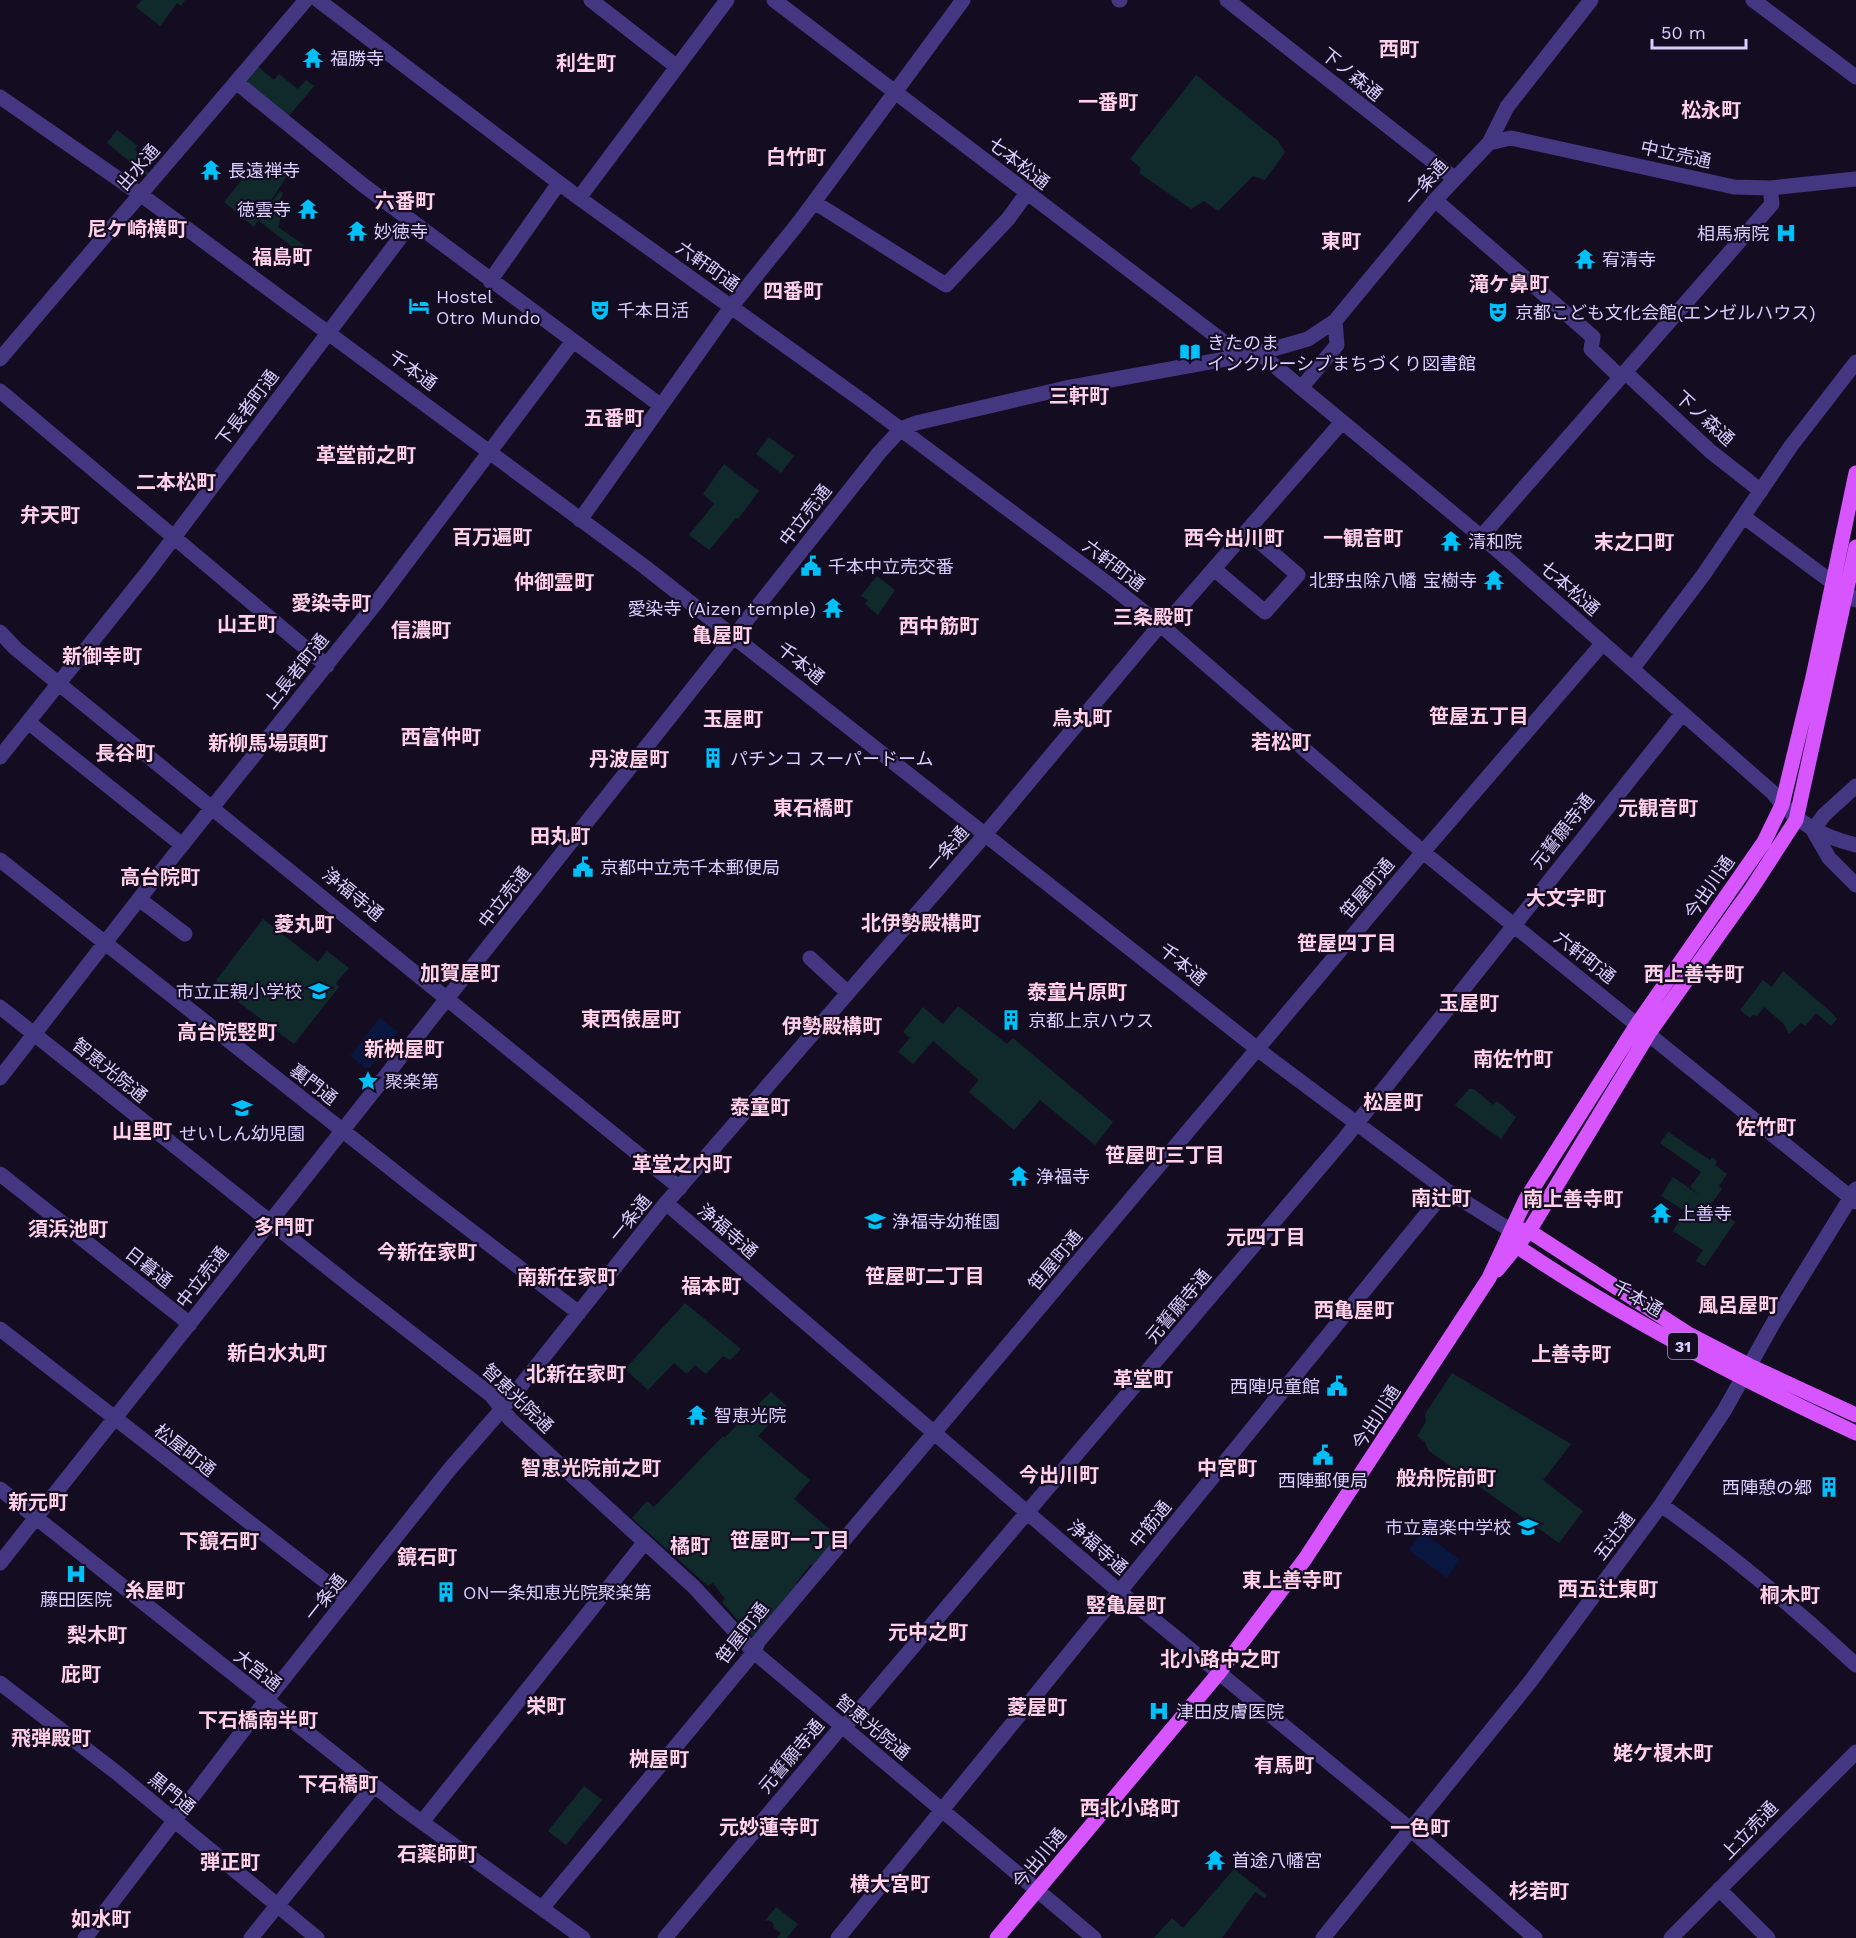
<svg xmlns="http://www.w3.org/2000/svg" width="1856" height="1938" font-family="'Work Sans','Noto Sans JP',sans-serif">
<style>
.green{fill:#102a2c}
.water{fill:#091640}
.lines{fill:none;stroke-linecap:round;stroke-linejoin:round}
.minor{stroke:#443782;stroke-width:15}
.major{stroke:#d655ff;stroke-width:15}
.labels{text-anchor:middle;dominant-baseline:central;stroke-width:4.5;stroke-linejoin:round;paint-order:stroke}
.shield{fill:#140d22;stroke:#9f94bd;stroke-width:1.5}
.shield-label{font-size:16px;font-weight:bold;fill:#daceff}
.poi-label{font-size:18px;fill:#daceff;stroke:#140d22;text-anchor:start}
.street-label{font-size:18px;fill:#daceff;stroke:#140d22}
.neighbourhood-label{font-size:20px;font-weight:bold;fill:#ffd0e8;stroke:#140d22}
</style>
<rect width="100%" height="100%" fill="#140d22"/>
<!-- green -->
<path class="green" d="M 142,0 L 185,0 L 181,6 L 177,3 L 160,26 L 136,7 Z
M 257,66 L 274,80 L 279,74 L 298,89 L 306,80 L 314,86 L 288,117 L 244,81 Z
M 1196,75 L 1278,141 L 1285,152 L 1265,180 L 1253,176 L 1218,211 L 1204,201 L 1191,209 L 1139,173 L 1141,168 L 1130,159 Z
M 117,130 L 138,146 L 135,149 L 144,161 L 141,166 L 152,175 L 150,178 L 107,143 Z
M 266,160 L 286,177 L 254,227 L 224,202 L 256,162 L 261,166 Z
M 280,191 L 283,193 L 277,206 L 283,211 L 278,227 L 304,245 L 299,252 L 259,221 Z
M 769,437 L 794,456 L 781,473 L 756,454 Z
M 724,464 L 759,491 L 738,519 L 736,518 L 709,550 L 689,535 L 714,504 L 703,494 Z
M 877,576 L 895,590 L 878,615 L 865,604 L 868,600 L 861,596 Z
M 263,919 L 318,962 L 327,951 L 349,968 L 336,983 L 339,987 L 294,1044 L 216,985 L 217,979 Z
M 1783,971 L 1832,1013 L 1837,1019 L 1831,1026 L 1816,1013 L 1805,1026 L 1801,1023 L 1789,1034 L 1784,1024 L 1764,1007 L 1757,1016 L 1753,1015 L 1750,1018 L 1740,1010 L 1763,980 L 1772,987 Z
M 958,1006 L 1007,1044 L 1013,1038 L 1113,1122 L 1095,1145 L 1040,1100 L 1014,1130 L 969,1092 L 979,1080 L 933,1041 L 913,1064 L 898,1052 L 910,1038 L 903,1032 L 923,1007 L 943,1024 Z
M 1469,1089 L 1474,1089 L 1493,1105 L 1497,1101 L 1516,1117 L 1501,1139 L 1455,1105 Z
M 1668,1132 L 1705,1157 L 1710,1160 L 1712,1157 L 1717,1161 L 1715,1165 L 1727,1174 L 1719,1186 L 1722,1189 L 1711,1204 L 1735,1222 L 1705,1266 L 1696,1261 L 1703,1250 L 1673,1231 L 1685,1211 L 1661,1196 L 1673,1177 L 1699,1195 L 1690,1187 L 1701,1172 L 1660,1143 Z
M 685,1303 L 741,1349 L 730,1360 L 723,1356 L 706,1374 L 695,1365 L 687,1374 L 674,1363 L 648,1390 L 625,1369 Z
M 1452,1373 L 1571,1444 L 1543,1480 L 1583,1511 L 1559,1543 L 1429,1451 L 1425,1442 L 1417,1436 L 1426,1422 L 1425,1414 Z
M 771,1392 L 787,1406 L 758,1436 L 810,1480 L 794,1499 L 840,1538 L 816,1567 L 811,1564 L 796,1583 L 799,1587 L 757,1635 L 752,1636 L 722,1602 L 725,1599 L 713,1583 L 708,1586 L 632,1518 L 647,1501 L 654,1507 L 723,1436 L 727,1440 L 725,1437 Z
M 584,1786 L 602,1800 L 566,1845 L 548,1831 Z
M 1234,1869 L 1267,1895 L 1265,1898 L 1255,1892 L 1222,1938 L 1154,1938 L 1172,1918 L 1183,1928 Z
M 776,1907 L 798,1924 L 787,1938 L 777,1938 L 781,1933 L 773,1927 L 774,1924 L 769,1920 L 765,1921 Z"/>
<!-- water -->
<path class="water" d="M 380,1018 L 398,1032 L 368,1070 L 350,1056 Z
M 1422,1532 L 1460,1560 L 1447,1578 L 1409,1550 Z"/>
<g class="lines">
<!-- minor -->
<path class="minor" d="M 318,0 L 579,198 L 864,402 L 1111,586 L 1163,627 L 1423,852 L 1856,1202
M 591,0 L 677,67
M 774,0 L 1241,355
M 1119,0 L 1120,0
M 1227,0 L 1454,178
M 1753,0 L 1856,77
M 236,82 L 363,185 L 660,405
M 0,97 L 140,194 L 645,567 L 1269,1058 L 1446,1190 L 1510,1230
M 1489,143 L 1511,138 L 1734,187 L 1770,188 L 1856,179
M 579,198 L 727,0
M 1435,200 L 1593,337 L 1591,349 L 1620,377
M 814,202 L 946,285 L 1008,219 L 1027,193
M 490,281 L 559,183
M 1259,353 L 1496,549 L 1772,792 C 1795,822 1820,836 1856,845
M 0,359 L 306,0
M 1625,372 L 1710,451 L 1761,491
M 1301,388 L 1337,345 L 1335,321
M 0,391 L 327,666
M 1744,517 L 1856,600
M 580,520 L 731,307 L 800,221 L 963,0
M 1481,537 L 1772,204 L 1770,188
M 1214,569 L 1265,612 L 1298,575 L 1247,531
M 1163,627 L 1342,422
M 0,632 L 16,649 L 680,1188
M 1633,668 L 1704,574 L 1791,446 L 1856,362
M 28,722 L 182,845
M 0,757 L 150,569 L 412,222
M 1856,786 L 1824,815 L 1813,830 L 1829,858 L 1856,885
M 0,860 L 423,1194 L 579,1313
M 139,899 L 185,934
M 810,958 L 847,992
M 0,1007 L 352,1287 L 491,1395 L 510,1419 L 694,1587 L 754,1652 L 1094,1938
M 0,1078 L 139,899 L 376,603 L 573,341
M 0,1174 L 190,1324
M 666,1203 L 1120,1592 L 1409,1828 L 1535,1938
M 0,1329 L 347,1598
M 0,1489 L 405,1810 L 583,1938
M 1661,1505 C 1732,1555 1793,1606 1856,1665
M 0,1563 L 879,453 L 901,429 L 916,423 L 1066,388 L 1259,353 L 1308,339 L 1335,321 L 1435,200 L 1489,143 L 1507,107 L 1591,0
M 0,1683 L 117,1773 L 317,1938
M 422,1822 L 644,1543
M 1719,1889 L 1768,1938
M 543,1907 L 754,1652 L 758,1642 L 1423,852 L 1603,643
M 85,1938 L 261,1707 L 449,1470 L 503,1408 L 666,1203 L 977,844 L 1160,625
M 251,1938 L 374,1786
M 665,1938 L 842,1726 L 850,1721 L 1345,1138 L 1682,714
M 838,1938 L 1446,1190
M 1323,1938 L 1530,1682 L 1661,1505 L 1724,1411 L 1775,1320 L 1856,1189
M 1671,1938 L 1856,1752"/>
<!-- major -->
<path class="major" d="M 1521,1230 L 1529,1231 L 1690,1335 L 1750,1366 L 1856,1415
M 1514,1238 L 1518,1247 C 1625,1319 1739,1378 1856,1433
M 1497,1270 L 1529,1231 L 1649,1033 L 1752,888 L 1796,820 L 1856,547
M 997,1938 L 1218,1674 L 1305,1559 L 1489,1278 L 1526,1199 L 1638,1023 L 1764,842 L 1782,805 L 1813,677 L 1856,473"/>
</g>
<!-- icons -->
<defs>
<g id="temple-bare" transform="scale(1.62)"><path d="M0-6L5-2H3V0L6.5 2.5H4V6H1.5V3h-3V6H-4V2.5H-6.5L-3 0V-2H-5Z" fill="#00c0f9" stroke="#140d22" stroke-width="2.5" paint-order="stroke"/></g>
<g id="hospital-bare" transform="scale(1.62)"><path d="M-5-5h3v3.5h4V-5h3V5h-3V1.5h-4V5h-3Z" fill="#00c0f9" stroke="#140d22" stroke-width="2.5" paint-order="stroke"/></g>
<g id="hotel-bare" transform="scale(1.62)"><path d="M-6-4.5h1.5V1H6V5H4.5V3h-9V5H-6ZM-4 0a1.8 1.8 0 1 1 3.6 0ZM.5 0V-2.5h3Q6-2.5 6 0Z" fill="#00c0f9" stroke="#140d22" stroke-width="2.5" paint-order="stroke"/></g>
<g id="theatre-bare" transform="scale(1.62)"><path d="M-5-5.5Q0-4 5-5.5V0Q5 5 0 6Q-5 5-5 0ZM-3.3-2.5H-1v1.5H-3.3ZM1-2.5H3.3v1.5H1ZM-2.8 1Q0 5.5 2.8 1Z" fill="#00c0f9" stroke="#140d22" stroke-width="2.5" paint-order="stroke"/></g>
<g id="library-bare" transform="scale(1.62)"><path d="M-6-4Q-3-5.5-.7-3.5V5Q-3 3-6 4ZM6-4Q3-5.5 .7-3.5V5Q3 3 6 4Z" fill="#00c0f9" stroke="#140d22" stroke-width="2.5" paint-order="stroke"/></g>
<g id="civic-bare" transform="scale(1.62)"><path d="M-.6-6.5H3V-4.5H.6V-3L4-1V1h2V6H-6V1h2V-1L-.6-3ZM-1.2 2.5V6h2.4V2.5Z" fill="#00c0f9" stroke="#140d22" stroke-width="2.5" paint-order="stroke"/></g>
<g id="building-bare" transform="scale(1.62)"><path d="M-4-6H4V6H1V3H-1V6H-4ZM-2.5-4.3h1.7v1.8h-1.7ZM.8-4.3h1.7v1.8H.8ZM-2.5-1h1.7V.8h-1.7ZM.8-1h1.7V.8H.8Z" fill="#00c0f9" stroke="#140d22" stroke-width="2.5" paint-order="stroke"/></g>
<g id="school-bare" transform="scale(1.62)"><path d="M0-5L7-2L0 1L-7-2ZM-4 1L0 2.5L4 1V4Q0 6-4 4Z" fill="#00c0f9" stroke="#140d22" stroke-width="2.5" paint-order="stroke"/></g>
<g id="sight-bare" transform="scale(1.62)"><path d="M0-6L1.8-2.2L6-1.7L2.9 1.2L3.7 5.4L0 3.3L-3.7 5.4L-2.9 1.2L-6-1.7L-1.8-2.2Z" fill="#00c0f9" stroke="#140d22" stroke-width="2.5" paint-order="stroke"/></g>
</defs>
<g fill-rule="evenodd">
<use href="#temple-bare" x="313" y="58"/>
<use href="#temple-bare" x="211" y="170"/>
<use href="#temple-bare" x="308" y="209"/>
<use href="#temple-bare" x="357" y="231"/>
<use href="#hospital-bare" x="1786" y="233"/>
<use href="#temple-bare" x="1585" y="259"/>
<use href="#hotel-bare" x="419" y="306"/>
<use href="#theatre-bare" x="600" y="310"/>
<use href="#theatre-bare" x="1498" y="312"/>
<use href="#library-bare" x="1190" y="352"/>
<use href="#temple-bare" x="1451" y="541"/>
<use href="#civic-bare" x="811" y="566"/>
<use href="#temple-bare" x="1494" y="580"/>
<use href="#temple-bare" x="833" y="608"/>
<use href="#building-bare" x="713" y="758"/>
<use href="#civic-bare" x="583" y="867"/>
<use href="#school-bare" x="319" y="991"/>
<use href="#building-bare" x="1011" y="1020"/>
<use href="#sight-bare" x="368" y="1081"/>
<use href="#school-bare" x="242" y="1108"/>
<use href="#temple-bare" x="1019" y="1176"/>
<use href="#temple-bare" x="1661" y="1213"/>
<use href="#school-bare" x="875" y="1221"/>
<use href="#civic-bare" x="1337" y="1386"/>
<use href="#temple-bare" x="697" y="1415"/>
<use href="#civic-bare" x="1323" y="1455"/>
<use href="#building-bare" x="1829" y="1487"/>
<use href="#school-bare" x="1528" y="1527"/>
<use href="#hospital-bare" x="76" y="1574"/>
<use href="#building-bare" x="446" y="1592"/>
<use href="#hospital-bare" x="1159" y="1711"/>
<use href="#temple-bare" x="1215" y="1860"/>
</g>
<g class="labels">
<!-- shield labels -->
<rect class="shield" x="1668" y="1333" width="30" height="26" rx="4.5"/>
<g class="shield-label">
<text x="1683" y="1346">31</text>
</g>
<!-- poi labels -->
<g class="poi-label">
<text x="330" y="58">福勝寺</text>
<text x="228" y="170">長遠禅寺</text>
<text x="291" y="209" text-anchor="end">徳雲寺</text>
<text x="374" y="231">妙徳寺</text>
<text x="1769" y="233" text-anchor="end">相馬病院</text>
<text x="1602" y="259">宥清寺</text>
<text x="436" y="296">Hostel<tspan x="436" dy="21">Otro Mundo</tspan></text>
<text x="617" y="310">千本日活</text>
<text x="1515" y="312">京都こども文化会館(エンゼルハウス)</text>
<text x="1207" y="342">きたのま<tspan x="1207" dy="21">インクルーシブまちづくり図書館</tspan></text>
<text x="1468" y="541">清和院</text>
<text x="828" y="566">千本中立売交番</text>
<text x="1477" y="580" text-anchor="end">北野虫除八幡 宝樹寺</text>
<text x="816" y="608" text-anchor="end">愛染寺 (Aizen temple)</text>
<text x="730" y="758">パチンコ スーパードーム</text>
<text x="600" y="867">京都中立売千本郵便局</text>
<text x="302" y="991" text-anchor="end">市立正親小学校</text>
<text x="1028" y="1020">京都上京ハウス</text>
<text x="385" y="1081">聚楽第</text>
<text x="242" y="1133" text-anchor="middle">せいしん幼児園</text>
<text x="1036" y="1176">浄福寺</text>
<text x="1678" y="1213">上善寺</text>
<text x="892" y="1221">浄福寺幼稚園</text>
<text x="1320" y="1386" text-anchor="end">西陣児童館</text>
<text x="714" y="1415">智恵光院</text>
<text x="1323" y="1480" text-anchor="middle">西陣郵便局</text>
<text x="1812" y="1487" text-anchor="end">西陣憩の郷</text>
<text x="1511" y="1527" text-anchor="end">市立嘉楽中学校</text>
<text x="463" y="1592">ON一条知恵光院聚楽第</text>
<text x="76" y="1599" text-anchor="middle">藤田医院</text>
<text x="1176" y="1711">津田皮膚医院</text>
<text x="1232" y="1860">首途八幡宮</text>
</g>
<!-- street labels -->
<g class="street-label">
<text transform="translate(1352 74) rotate(39)">下ノ森通</text>
<text transform="translate(1676 154) rotate(12)">中立売通</text>
<text transform="translate(1019 163) rotate(38)">七本松通</text>
<text transform="translate(138 167) rotate(-49)">出水通</text>
<text transform="translate(1426 182) rotate(-49)">一条通</text>
<text transform="translate(708 266) rotate(35)">六軒町通</text>
<text transform="translate(413 370) rotate(36)">千本通</text>
<text transform="translate(247 408) rotate(-53)">下長者町通</text>
<text transform="translate(1705 418) rotate(42)">下ノ森通</text>
<text transform="translate(805 515) rotate(-52)">中立売通</text>
<text transform="translate(1114 565) rotate(37)">六軒町通</text>
<text transform="translate(1570 588) rotate(41)">七本松通</text>
<text transform="translate(801 663) rotate(39)">千本通</text>
<text transform="translate(296 671) rotate(-51)">上長者町通</text>
<text transform="translate(1562 831) rotate(-52)">元誓願寺通</text>
<text transform="translate(947 849) rotate(-49)">一条通</text>
<text transform="translate(1709 887) rotate(-55)">今出川通</text>
<text transform="translate(1367 888) rotate(-50)">笹屋町通</text>
<text transform="translate(353 894) rotate(39)">浄福寺通</text>
<text transform="translate(504 897) rotate(-52)">中立売通</text>
<text transform="translate(1585 957) rotate(38)">六軒町通</text>
<text transform="translate(1183 964) rotate(39)">千本通</text>
<text transform="translate(110 1070) rotate(39)">智恵光院通</text>
<text transform="translate(314 1084) rotate(38)">裏門通</text>
<text transform="translate(630 1218) rotate(-51)">一条通</text>
<text transform="translate(728 1231) rotate(41)">浄福寺通</text>
<text transform="translate(1055 1260) rotate(-50)">笹屋町通</text>
<text transform="translate(149 1267) rotate(38)">日暮通</text>
<text transform="translate(202 1277) rotate(-52)">中立売通</text>
<text transform="translate(1638 1298) rotate(30)">千本通</text>
<text transform="translate(1178 1306) rotate(-50)">元誓願寺通</text>
<text transform="translate(518 1398) rotate(44)">智恵光院通</text>
<text transform="translate(1376 1417) rotate(-57)">今出川通</text>
<text transform="translate(185 1450) rotate(38)">松屋町通</text>
<text transform="translate(1150 1524) rotate(-51)">中筋通</text>
<text transform="translate(1614 1536) rotate(-53)">五辻通</text>
<text transform="translate(1098 1547) rotate(41)">浄福寺通</text>
<text transform="translate(325 1597) rotate(-52)">一条通</text>
<text transform="translate(742 1633) rotate(-52)">笹屋町通</text>
<text transform="translate(258 1670) rotate(38)">大宮通</text>
<text transform="translate(873 1727) rotate(40)">智恵光院通</text>
<text transform="translate(791 1756) rotate(-50)">元誓願寺通</text>
<text transform="translate(172 1793) rotate(39)">黒門通</text>
<text transform="translate(1749 1830) rotate(-46)">上立売通</text>
<text transform="translate(1039 1858) rotate(-50)">今出川通</text>
</g>
<!-- neighbourhood labels -->
<g class="neighbourhood-label">
<text x="1399" y="49">西町</text>
<text x="586" y="63">利生町</text>
<text x="1108" y="102">一番町</text>
<text x="1711" y="110">松永町</text>
<text x="796" y="157">白竹町</text>
<text x="405" y="201">六番町</text>
<text x="137" y="229">尼ケ崎横町</text>
<text x="1341" y="241">東町</text>
<text x="282" y="257">福島町</text>
<text x="1509" y="284">滝ケ鼻町</text>
<text x="793" y="291">四番町</text>
<text x="1079" y="396">三軒町</text>
<text x="614" y="418">五番町</text>
<text x="366" y="455">革堂前之町</text>
<text x="176" y="482">二本松町</text>
<text x="50" y="515">弁天町</text>
<text x="492" y="537">百万遍町</text>
<text x="1234" y="538">西今出川町</text>
<text x="1363" y="538">一観音町</text>
<text x="1634" y="542">末之口町</text>
<text x="554" y="582">仲御霊町</text>
<text x="331" y="603">愛染寺町</text>
<text x="1153" y="617">三条殿町</text>
<text x="247" y="624">山王町</text>
<text x="939" y="626">西中筋町</text>
<text x="421" y="630">信濃町</text>
<text x="722" y="635">亀屋町</text>
<text x="102" y="656">新御幸町</text>
<text x="1479" y="716">笹屋五丁目</text>
<text x="1082" y="718">烏丸町</text>
<text x="733" y="719">玉屋町</text>
<text x="441" y="737">西富仲町</text>
<text x="1281" y="742">若松町</text>
<text x="268" y="743">新柳馬場頭町</text>
<text x="125" y="753">長谷町</text>
<text x="629" y="759">丹波屋町</text>
<text x="813" y="808">東石橋町</text>
<text x="1658" y="808">元観音町</text>
<text x="560" y="836">田丸町</text>
<text x="160" y="877">高台院町</text>
<text x="1566" y="898">大文字町</text>
<text x="921" y="923">北伊勢殿構町</text>
<text x="304" y="924">菱丸町</text>
<text x="1347" y="943">笹屋四丁目</text>
<text x="460" y="973">加賀屋町</text>
<text x="1694" y="974">西上善寺町</text>
<text x="1077" y="992">泰童片原町</text>
<text x="1469" y="1003">玉屋町</text>
<text x="631" y="1019">東西俵屋町</text>
<text x="832" y="1026">伊勢殿構町</text>
<text x="227" y="1032">高台院竪町</text>
<text x="404" y="1049">新桝屋町</text>
<text x="1513" y="1059">南佐竹町</text>
<text x="1393" y="1102">松屋町</text>
<text x="760" y="1107">泰童町</text>
<text x="1766" y="1127">佐竹町</text>
<text x="142" y="1131">山里町</text>
<text x="1165" y="1155">笹屋町三丁目</text>
<text x="682" y="1164">革堂之内町</text>
<text x="1441" y="1198">南辻町</text>
<text x="1573" y="1199">南上善寺町</text>
<text x="284" y="1227">多門町</text>
<text x="68" y="1229">須浜池町</text>
<text x="1266" y="1237">元四丁目</text>
<text x="427" y="1252">今新在家町</text>
<text x="925" y="1276">笹屋町二丁目</text>
<text x="567" y="1277">南新在家町</text>
<text x="711" y="1286">福本町</text>
<text x="1738" y="1305">風呂屋町</text>
<text x="1354" y="1310">西亀屋町</text>
<text x="277" y="1353">新白水丸町</text>
<text x="1571" y="1354">上善寺町</text>
<text x="576" y="1374">北新在家町</text>
<text x="1143" y="1379">革堂町</text>
<text x="591" y="1468">智恵光院前之町</text>
<text x="1227" y="1468">中宮町</text>
<text x="1059" y="1475">今出川町</text>
<text x="1446" y="1478">般舟院前町</text>
<text x="38" y="1502">新元町</text>
<text x="790" y="1540">笹屋町一丁目</text>
<text x="219" y="1541">下鏡石町</text>
<text x="690" y="1546">橘町</text>
<text x="427" y="1557">鏡石町</text>
<text x="1292" y="1580">東上善寺町</text>
<text x="1608" y="1589">西五辻東町</text>
<text x="155" y="1590">糸屋町</text>
<text x="1790" y="1595">桐木町</text>
<text x="1126" y="1605">竪亀屋町</text>
<text x="928" y="1632">元中之町</text>
<text x="97" y="1635">梨木町</text>
<text x="1220" y="1659">北小路中之町</text>
<text x="81" y="1674">庇町</text>
<text x="546" y="1706">栄町</text>
<text x="1037" y="1707">菱屋町</text>
<text x="258" y="1720">下石橋南半町</text>
<text x="51" y="1738">飛弾殿町</text>
<text x="1663" y="1753">姥ケ榎木町</text>
<text x="659" y="1759">桝屋町</text>
<text x="1284" y="1765">有馬町</text>
<text x="338" y="1784">下石橋町</text>
<text x="1130" y="1808">西北小路町</text>
<text x="769" y="1827">元妙蓮寺町</text>
<text x="1420" y="1828">一色町</text>
<text x="437" y="1854">石薬師町</text>
<text x="230" y="1862">弾正町</text>
<text x="890" y="1884">横大宮町</text>
<text x="1539" y="1891">杉若町</text>
<text x="101" y="1919">如水町</text>
</g>
</g>
<!-- scale -->
<path d="M1652 39v9h94v-9" fill="none" stroke="#daceff" stroke-width="3"/>
<text x="1661" y="39" font-size="18" fill="#daceff" stroke="#140d22" stroke-width="4.5" paint-order="stroke">50 m</text>
</svg>
